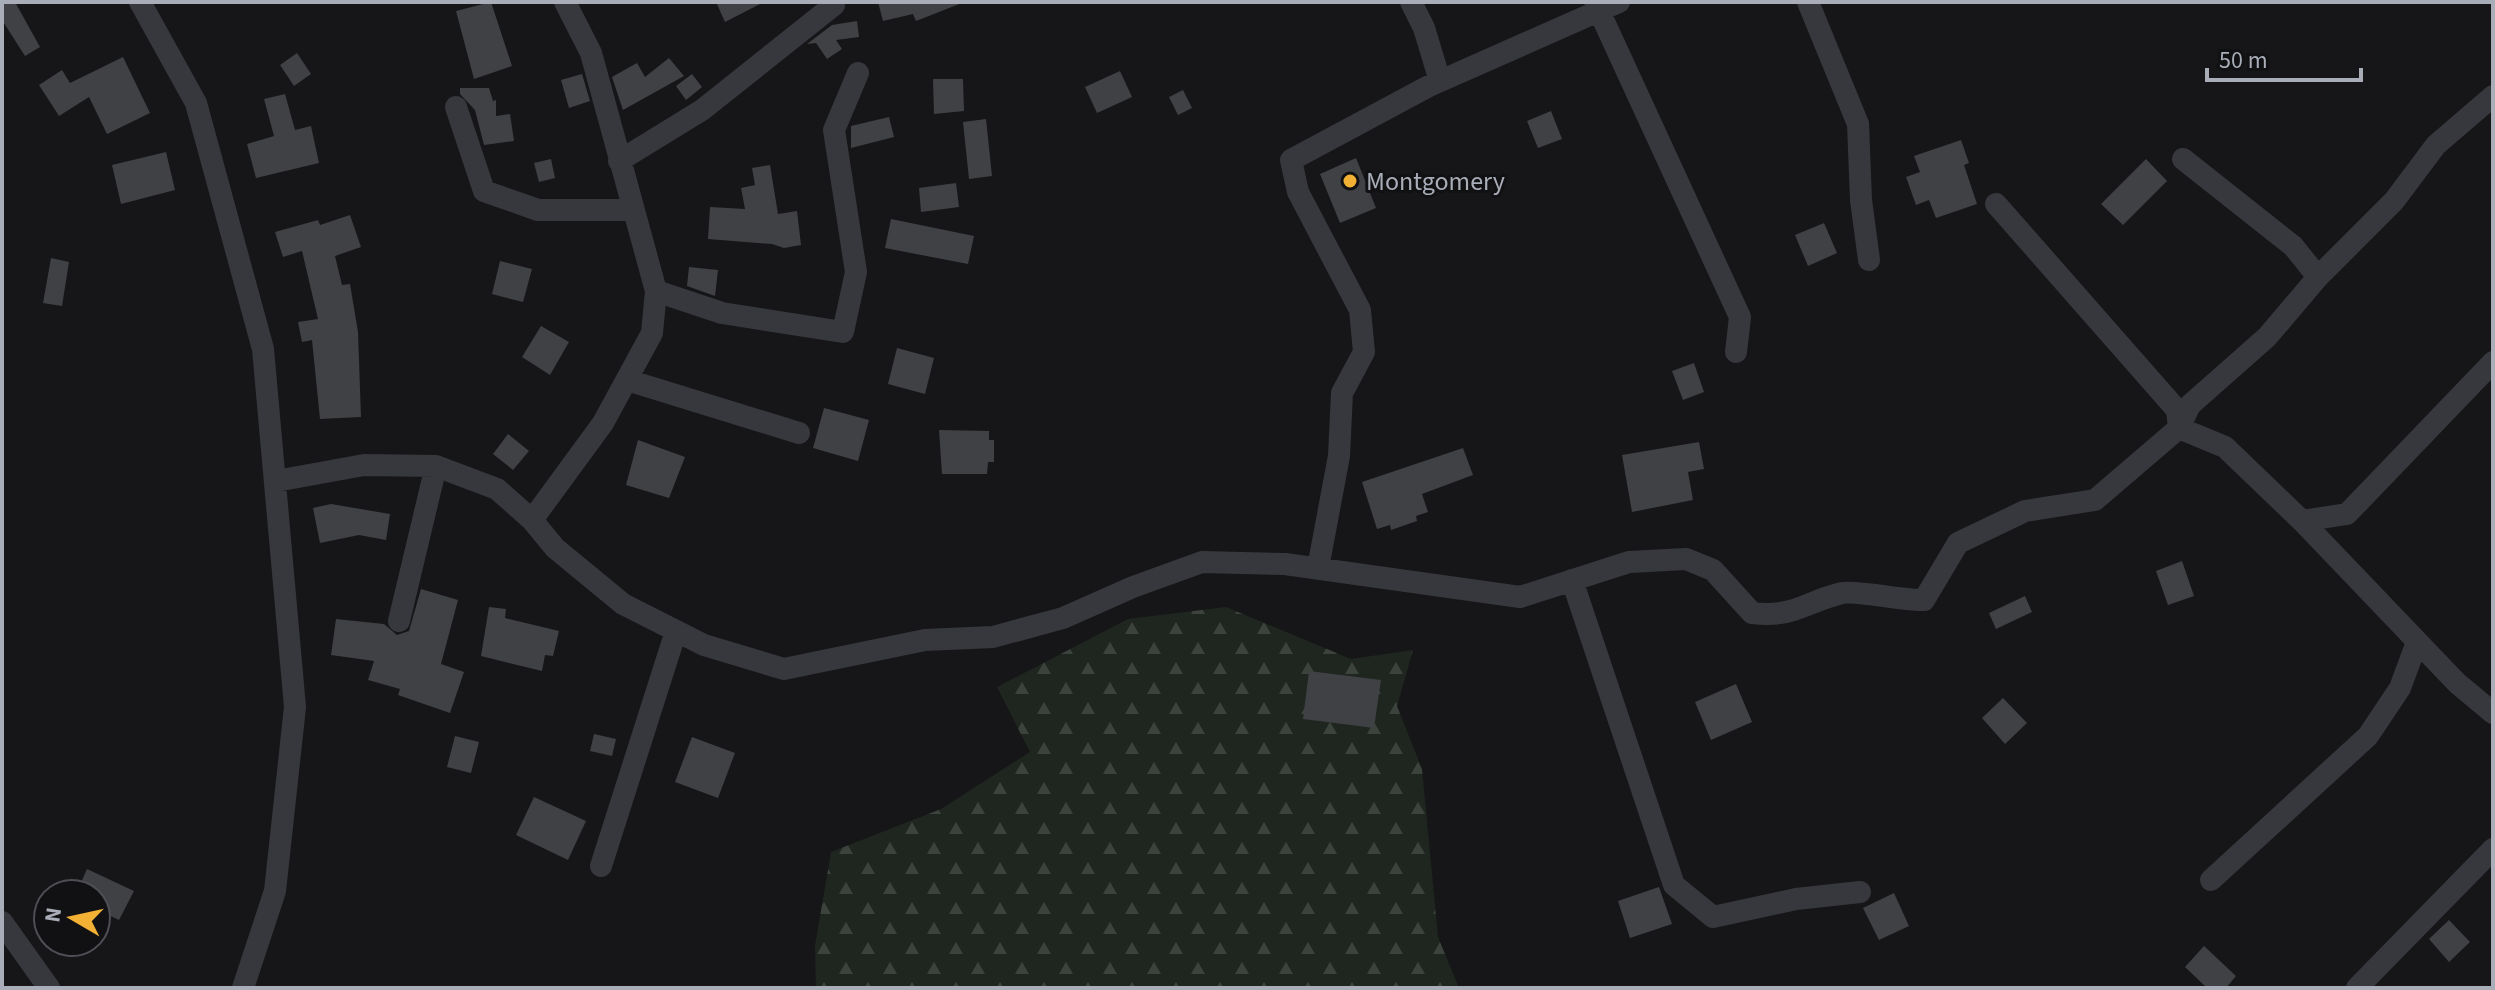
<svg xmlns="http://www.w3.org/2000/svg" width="2495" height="990" font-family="'Source Sans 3',sans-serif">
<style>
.forest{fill:url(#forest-firs)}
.building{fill:#404145}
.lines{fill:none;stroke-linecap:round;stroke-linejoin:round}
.minor{stroke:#37383d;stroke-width:22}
.poi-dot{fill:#f2b134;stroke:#111113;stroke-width:3}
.labels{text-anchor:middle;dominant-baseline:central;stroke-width:6;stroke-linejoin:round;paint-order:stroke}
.poi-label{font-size:26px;fill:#a8adb8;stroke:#111113;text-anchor:start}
</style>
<defs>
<pattern id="forest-firs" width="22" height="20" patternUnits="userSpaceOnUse" patternTransform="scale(2)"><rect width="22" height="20" fill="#1e261f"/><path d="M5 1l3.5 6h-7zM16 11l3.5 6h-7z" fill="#3c433d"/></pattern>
</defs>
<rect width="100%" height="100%" fill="#161618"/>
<!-- forest -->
<path class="forest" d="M 1226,607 L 1351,659 L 1413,650 L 1397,706 L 1422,769 L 1438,937 L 1459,988 L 816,988 L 815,946 L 831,852 L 941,809 L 1030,752 L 997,687 L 1128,619 Z"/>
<!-- building -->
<path class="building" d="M 2,2 L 15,2 L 40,47 L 25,56 L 2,20 Z
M 491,2 L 512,66 L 474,79 L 456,11 Z
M 716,2 L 764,2 L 725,22 Z
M 878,2 L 962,2 L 962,3 L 916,21 L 913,14 L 883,21 Z
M 857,21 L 859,37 L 836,40 L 842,49 L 827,59 L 816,43 L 807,44 L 832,25 Z
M 297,53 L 311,74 L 294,86 L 280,65 Z
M 123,57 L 150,113 L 107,134 L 89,97 L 59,116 L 39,85 L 62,70 L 70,83 Z
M 669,58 L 684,76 L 623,110 L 612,77 L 637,63 L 645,77 Z
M 1120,71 L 1132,97 L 1097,113 L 1085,87 Z
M 582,74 L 590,101 L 569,108 L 561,80 Z
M 692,74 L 702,87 L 686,100 L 676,86 Z
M 933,79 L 963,79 L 964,111 L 934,114 Z
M 460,88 L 489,88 L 493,101 L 496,100 L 496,116 L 510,114 L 514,141 L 484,145 L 475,110 L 460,94 Z
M 1183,90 L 1192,108 L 1178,115 L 1169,97 Z
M 285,94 L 295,130 L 311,126 L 319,163 L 256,178 L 247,144 L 274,136 L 264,99 Z
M 1551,111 L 1562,139 L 1538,148 L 1527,121 Z
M 889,117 L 894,137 L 851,148 L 851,126 Z
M 986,119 L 992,176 L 969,179 L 963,122 Z
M 1961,140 L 1969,163 L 1964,165 L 1977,204 L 1936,218 L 1929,200 L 1916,205 L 1906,177 L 1920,172 L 1914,156 Z
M 166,152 L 175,190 L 121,204 L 112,165 Z
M 1356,158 L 1376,208 L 1340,223 L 1320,174 Z
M 551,159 L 555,178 L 539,182 L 534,163 Z
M 2146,159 L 2167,181 L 2123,225 L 2101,204 Z
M 770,165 L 778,214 L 797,211 L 801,245 L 784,248 L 772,244 L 708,239 L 710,207 L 745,209 L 741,188 L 755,185 L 752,168 Z
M 956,183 L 959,207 L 921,212 L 919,188 Z
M 350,215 L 361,247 L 335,256 L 342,285 L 350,284 L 358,332 L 361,417 L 320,419 L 312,340 L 302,342 L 298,322 L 318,319 L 302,251 L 283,257 L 275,232 L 318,220 L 320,225 Z
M 891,219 L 974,236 L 968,264 L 885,248 Z
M 1824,223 L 1837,253 L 1808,266 L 1795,235 Z
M 51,258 L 69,262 L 62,306 L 43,303 Z
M 500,261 L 532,269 L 523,302 L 492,294 Z
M 689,267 L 718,270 L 715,296 L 687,286 Z
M 541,326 L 569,342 L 550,375 L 522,357 Z
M 897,348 L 934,358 L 925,394 L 888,384 Z
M 1694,363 L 1704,392 L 1683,400 L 1672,371 Z
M 824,408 L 869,420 L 858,461 L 813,448 Z
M 939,430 L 989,431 L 989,440 L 994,440 L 994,462 L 988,462 L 987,474 L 942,474 Z
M 508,434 L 529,451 L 513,470 L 493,454 Z
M 638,440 L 685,457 L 669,498 L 626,485 Z
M 1699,442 L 1704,469 L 1688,472 L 1693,500 L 1632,512 L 1622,455 Z
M 1463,448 L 1473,475 L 1422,494 L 1428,512 L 1416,516 L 1417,521 L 1391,530 L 1390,525 L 1377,529 L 1362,482 Z
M 331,504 L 390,514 L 386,540 L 359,535 L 320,543 L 313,508 Z
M 2182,561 L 2194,596 L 2168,605 L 2156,571 Z
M 421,589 L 458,600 L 441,664 L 464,672 L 450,713 L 398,695 L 400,689 L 368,680 L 374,661 L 331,655 L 336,619 L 384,624 L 397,635 L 409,631 Z
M 2025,596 L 2032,612 L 1996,629 L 1989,613 Z
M 489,607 L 506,609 L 505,618 L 559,631 L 553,656 L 545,655 L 542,671 L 481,656 Z
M 1309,671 L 1381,680 L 1374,728 L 1303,719 Z
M 1736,684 L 1752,722 L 1711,740 L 1695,702 Z
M 2003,698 L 2027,723 L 2005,744 L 1982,718 Z
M 594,734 L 616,739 L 612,756 L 590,751 Z
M 455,736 L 479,742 L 471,773 L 447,767 Z
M 692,737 L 735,753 L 718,798 L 675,782 Z
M 534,797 L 586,821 L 568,860 L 516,835 Z
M 87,869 L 134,891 L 119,920 L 96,909 L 96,894 L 76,894 Z
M 1659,887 L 1672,924 L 1630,938 L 1618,901 Z
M 1894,893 L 1909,926 L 1879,940 L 1863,908 Z
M 2449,920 L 2470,942 L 2449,962 L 2429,939 Z
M 2204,946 L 2236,976 L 2226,988 L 2207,988 L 2185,967 Z"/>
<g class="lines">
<!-- minor -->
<path class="minor" d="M 140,2 L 196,103 L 263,349 L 295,707 L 275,891 L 243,988
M 1411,2 L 1424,28 L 1440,81
M 1595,2 L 1740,317 L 1736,352
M 1808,2 L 1858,124 L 1861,200 L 1869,260
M 456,107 L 484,191 L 538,210 L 632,210
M 2183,159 L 2293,246 L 2318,277
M 619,161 L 702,110 L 834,5
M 1996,204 L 2177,410 L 2179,428 L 2225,447 L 2302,521 L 2457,683 L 2493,713
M 656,291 L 722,313 L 843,332 L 856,272 L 834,130 L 858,73
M 627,380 L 799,433
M 276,481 L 364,465 L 436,466 L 497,489 L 532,520 L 555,548 L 623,604 L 704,645 L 784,669 L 925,640 L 993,637 L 1063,618 L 1133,587 L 1202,562 L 1285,564 L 1520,597 L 1629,562 L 1686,559 L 1713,570 L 1752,613 C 1794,618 1805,602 1842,593 C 1859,590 1902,601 1924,600 L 1958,543 L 2025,511 L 2095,500 L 2179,428 L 2190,405 L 2267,337 L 2318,277 L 2394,201 L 2436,145 L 2493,96
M 532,520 L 603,423 L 652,333 L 656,291 L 591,53 L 565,2
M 2302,521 L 2347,514 L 2493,362
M 1318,568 L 1339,456 L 1342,393 L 1364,352 L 1360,310 L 1298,192 L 1291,160 L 1429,86 L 1619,2
M 1572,580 L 1674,885 L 1713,917 L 1796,899 L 1860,892
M 399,621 L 436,466
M 601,866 L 676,631
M 2211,880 L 2368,736 L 2400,688 L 2417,642
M 2,922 L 49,988
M 2357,988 L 2493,849"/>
</g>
<!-- markers -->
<circle class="poi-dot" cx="1350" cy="181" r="8"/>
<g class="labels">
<!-- poi labels -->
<g class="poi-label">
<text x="1366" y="181">Montgomery</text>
</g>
</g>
<!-- border -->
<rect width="2495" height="990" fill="none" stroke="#a8adb8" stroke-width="8"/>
<!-- north arrow -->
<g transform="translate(72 918) rotate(279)"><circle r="38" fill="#111113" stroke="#4d4f55" stroke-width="2"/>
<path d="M0-6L14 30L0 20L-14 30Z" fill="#f2b134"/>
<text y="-12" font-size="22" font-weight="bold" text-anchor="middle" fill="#a8adb8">N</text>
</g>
<!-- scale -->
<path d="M2207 68v12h154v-12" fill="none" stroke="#a8adb8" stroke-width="4"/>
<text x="2219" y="68" font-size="24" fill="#a8adb8" stroke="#111113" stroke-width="6" paint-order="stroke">50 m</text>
</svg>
